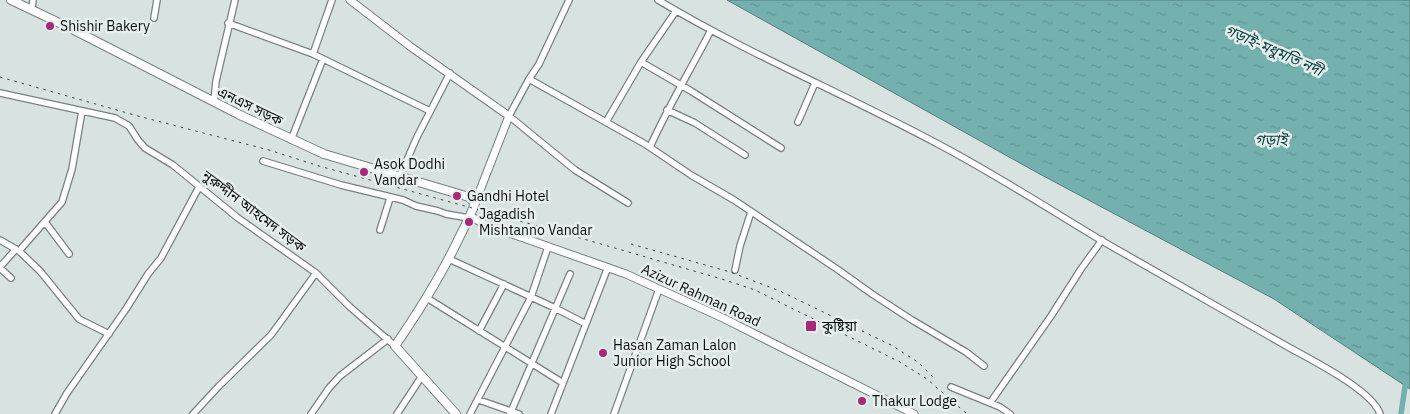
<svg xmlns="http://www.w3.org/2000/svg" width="1410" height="414" font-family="'IBM Plex Sans','Noto Sans Bengali',sans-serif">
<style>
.water{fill:url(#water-ripples);stroke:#547f7e}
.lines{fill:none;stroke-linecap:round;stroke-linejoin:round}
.canal{stroke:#73b0ae;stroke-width:5.5}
.minor-casing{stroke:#788080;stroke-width:8}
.tertiary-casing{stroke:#788080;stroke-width:9}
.secondary-casing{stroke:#788080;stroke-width:10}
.minor{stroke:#fff;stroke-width:5.5}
.tertiary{stroke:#fff;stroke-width:7}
.secondary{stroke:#fff;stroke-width:8}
.rail{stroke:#3e4242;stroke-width:1;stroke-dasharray:2.5 5;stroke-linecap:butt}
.poi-dot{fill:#a8297a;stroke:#e6efee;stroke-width:2}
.labels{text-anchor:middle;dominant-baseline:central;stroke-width:5;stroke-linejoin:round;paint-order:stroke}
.poi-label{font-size:14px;fill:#0a0d0d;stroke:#e6efee;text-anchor:start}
.street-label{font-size:14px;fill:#0a0d0d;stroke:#e6efee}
.water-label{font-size:15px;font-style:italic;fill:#0c4544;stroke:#e6efee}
</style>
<defs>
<pattern id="water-ripples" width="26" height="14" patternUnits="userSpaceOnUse" patternTransform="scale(1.25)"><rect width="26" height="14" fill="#73b0ae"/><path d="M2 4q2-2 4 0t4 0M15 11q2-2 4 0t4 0" fill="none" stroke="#629694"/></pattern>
</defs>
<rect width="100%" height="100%" fill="#d8e2e1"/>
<!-- water -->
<path class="water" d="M 727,0 L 1410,0 L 1410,389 L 1274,299 L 1036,172 Z"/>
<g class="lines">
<!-- canal -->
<path class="canal" d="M 1401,414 L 1406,380"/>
<!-- minor casing -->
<g class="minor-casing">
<path id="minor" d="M 569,0 L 539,64 L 529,79 L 509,116 L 575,170 L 628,203
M 658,0 C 748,54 845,94 938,144 C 995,174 1049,209 1104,242 C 1166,278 1228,313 1290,348 C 1312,360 1373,391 1380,414
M 32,9 L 33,0
M 154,18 L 157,0
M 228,23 L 313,54 L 430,111
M 313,54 L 332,0
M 641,62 L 691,91 L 781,148
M 529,79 L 645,144 L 691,175 L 734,200 L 837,269 L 872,294 L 912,320 L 966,352 L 984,366
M 0,93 L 115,118 L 129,126 L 138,140 L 145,148 L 173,165 L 238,218 L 316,273 L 350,307 L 395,346
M 214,101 L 216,81 L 235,0
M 667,110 L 695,123 L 745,155
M 606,122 L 641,62 L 676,11
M 798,122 L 815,83
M 291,140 L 323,59
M 650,147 C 668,107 691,69 711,30
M 263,161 L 341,185 L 403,200 L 416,206 L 438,211 L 446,214 L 469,218
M 400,176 L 417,137 L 450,73
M 45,222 L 69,254
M 380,230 L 390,198
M 0,240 L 19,251 L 40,271 L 79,319 L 109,334
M 19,251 L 62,202 L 72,169 L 82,111
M 449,259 L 555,308 L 586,324
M 0,267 L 16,249
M 0,268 L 11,278
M 735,270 L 740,246 L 751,212
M 427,298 L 563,383
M 479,331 L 504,284
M 951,387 L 1000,407 L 1010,414
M 479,400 L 519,414
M 990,403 L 1051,316 L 1081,269 L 1102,240
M 55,414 L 67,393 L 126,309 L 148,274 L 161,258 L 199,187
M 193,414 L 219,386 L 271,335 L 316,273
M 311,414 L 329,388 L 340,376 L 388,339
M 397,414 L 422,376
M 470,414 L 531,297 L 548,247
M 510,414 L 570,274
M 551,414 L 608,267
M 614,414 L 659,289"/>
</g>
<!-- tertiary casing -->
<g class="tertiary-casing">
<path id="tertiary" d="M 350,0 L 411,47 L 509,116 L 475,203
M 470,216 L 484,224 L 626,274 L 723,318 L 914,414"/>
</g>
<!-- secondary casing -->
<g class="secondary-casing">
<path id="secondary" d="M 11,0 L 72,29 L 240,115 L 324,154 L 469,197 L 475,203 C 471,215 465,226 459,238 C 441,276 419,311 395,346 L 456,414"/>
</g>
<!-- minor -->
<use href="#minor" class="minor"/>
<!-- tertiary -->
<use href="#tertiary" class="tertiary"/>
<!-- secondary -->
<use href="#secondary" class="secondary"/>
<!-- rail -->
<path class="rail" d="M 0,77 L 138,116 L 269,150 L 319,166 L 563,233 L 725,280 L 755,290 L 900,362 L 927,379 L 967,414
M 631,244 L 730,272 L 780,291 L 893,346 L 919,363 L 934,378"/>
</g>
<!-- markers -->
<g class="poi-dot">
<circle cx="50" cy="26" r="5"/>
<circle cx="364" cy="172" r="5"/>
<circle cx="457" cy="196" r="5"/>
<circle cx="469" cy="222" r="5"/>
<rect x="805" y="320" width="12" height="12" rx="2.5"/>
<circle cx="603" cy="353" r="5"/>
<circle cx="862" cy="401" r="5"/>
</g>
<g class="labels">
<!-- poi labels -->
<g class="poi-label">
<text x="60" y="26">Shishir Bakery</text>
<text x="374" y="164">Asok Dodhi<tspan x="374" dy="16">Vandar</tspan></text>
<text x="467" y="196">Gandhi Hotel</text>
<text x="479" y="214">Jagadish<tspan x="479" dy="16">Mishtanno Vandar</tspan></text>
<text x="822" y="326">কুষ্টিয়া</text>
<text x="613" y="345">Hasan Zaman Lalon<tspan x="613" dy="16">Junior High School</tspan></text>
<text x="872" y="401">Thakur Lodge</text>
</g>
<!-- street labels -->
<g class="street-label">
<text transform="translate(250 106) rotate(26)">এনএস সড়ক</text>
<text transform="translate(254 211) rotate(37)">নুরুদ্দীন আহমেদ সড়ক</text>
<text transform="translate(701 295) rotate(25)">Azizur Rahman Road</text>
</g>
<!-- water labels -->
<g class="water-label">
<text transform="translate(1274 50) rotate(24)">গড়াই-মধুমতি নদী</text>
<text x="1271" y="139">গড়াই</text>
</g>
</g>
</svg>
